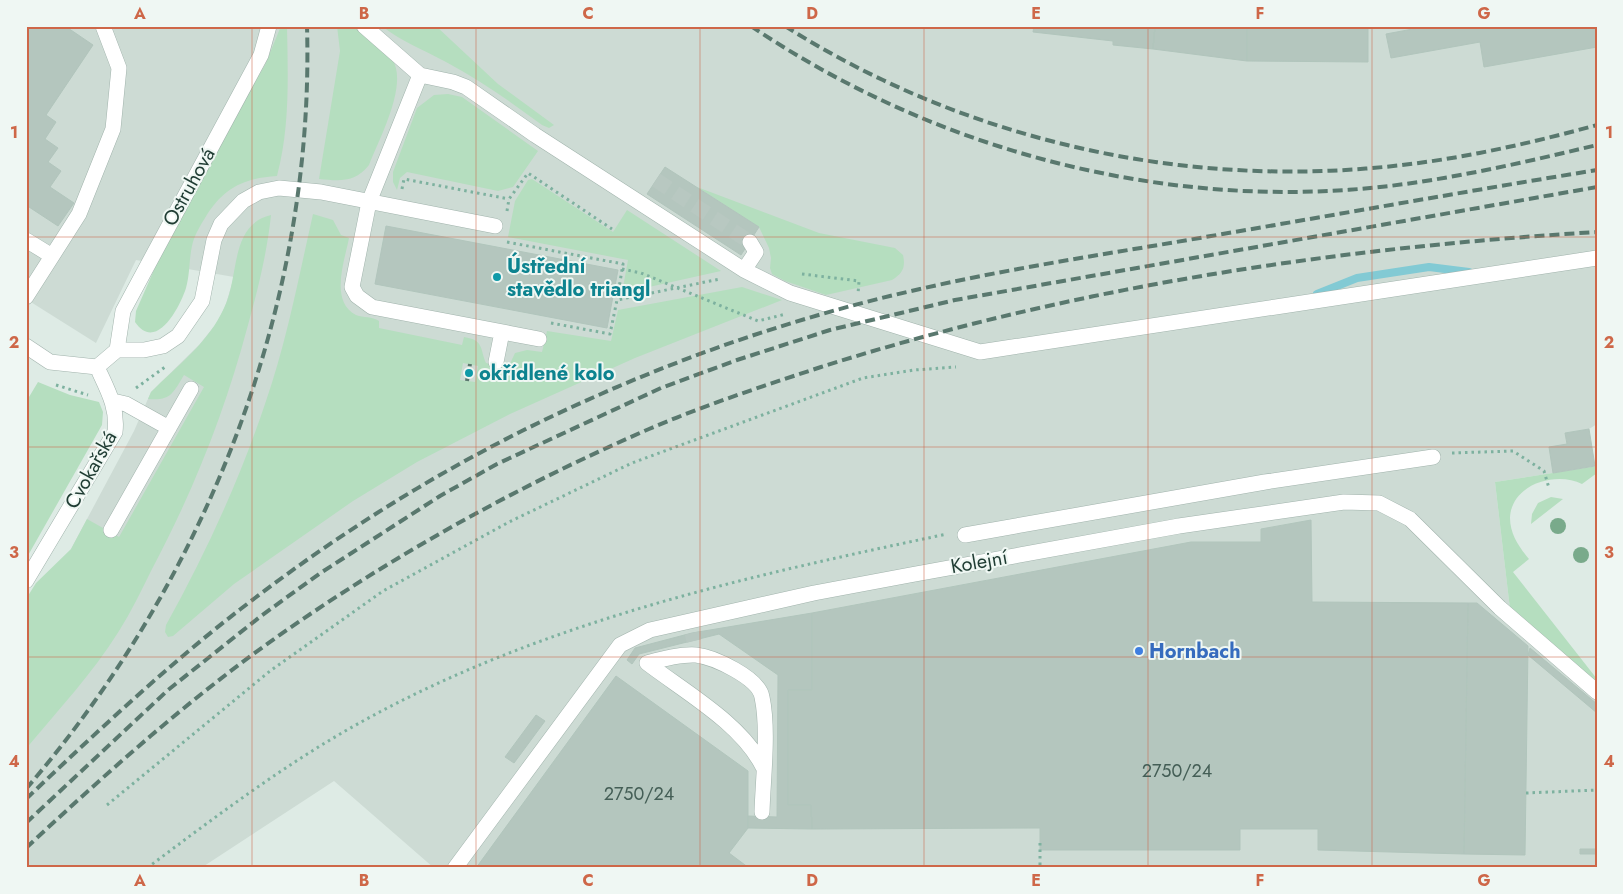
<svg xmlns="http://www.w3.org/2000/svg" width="1623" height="894" font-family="Jost,sans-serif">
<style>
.built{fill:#cddbd4}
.green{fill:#b5debf;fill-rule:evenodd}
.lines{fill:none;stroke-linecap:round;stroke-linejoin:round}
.stream{stroke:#82cad4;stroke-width:8}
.building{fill:#b4c6be;stroke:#b1c5bc}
.minor-tunnel{stroke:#b8c8c1;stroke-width:15;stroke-dasharray:15 8;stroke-linecap:butt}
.minor-casing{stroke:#a1b3ac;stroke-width:16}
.path{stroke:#7db19f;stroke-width:3;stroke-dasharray:2.5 4;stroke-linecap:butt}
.minor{stroke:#fff;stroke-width:15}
.rail{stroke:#59786e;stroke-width:4;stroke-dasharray:10 5;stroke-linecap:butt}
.tree{fill:#79aa8b}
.grid{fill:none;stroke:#ce6748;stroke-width:1;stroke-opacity:0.55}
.culture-dot{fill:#0f9aa8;stroke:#eff7f3;stroke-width:2}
.shop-dot{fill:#3f7fe0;stroke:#eff7f3;stroke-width:2}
.labels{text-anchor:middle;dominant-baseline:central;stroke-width:4;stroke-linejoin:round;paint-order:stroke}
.number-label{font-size:18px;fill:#445e56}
.street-label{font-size:20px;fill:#1f3c33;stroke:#eff7f3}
.culture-label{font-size:20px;font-weight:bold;fill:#0d838f;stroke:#eff7f3;text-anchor:start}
.shop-label{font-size:20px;font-weight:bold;fill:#366cbe;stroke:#eff7f3;text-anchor:start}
.neatline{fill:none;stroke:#ce6748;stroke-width:2}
.grid-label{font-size:16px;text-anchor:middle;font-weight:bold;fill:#ce6748}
</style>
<rect width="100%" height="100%" fill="#deebe5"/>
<!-- built -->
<path class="built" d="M 26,26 L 1597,26 L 1597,424 L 1589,429 L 1565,433 L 1567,444 L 1553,473 L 1495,482 L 1510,609 L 1597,682 L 1597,868 L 434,868 L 334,781 L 201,868 L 26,868 L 26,749 L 75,688 L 71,549 L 134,431 L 151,392 L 199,345 L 216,324 L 225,307 L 234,277 L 136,260 L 96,343 L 26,299 Z"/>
<!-- green -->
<path class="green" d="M 281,26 L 287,26 C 288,77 290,127 277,176 C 244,178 223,188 205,218 C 200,226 194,236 192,246 C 189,259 190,274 186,288 C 180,307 156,353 135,322 L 136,311 L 157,263 L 217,146 L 265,65 Z
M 337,26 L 354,26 C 364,39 382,45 392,59 C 409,84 379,139 369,165 C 355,183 339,181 319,179 L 340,51 Z
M 382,26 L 436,26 L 498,84 L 554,125 L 549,128 L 542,125 C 511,102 480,80 446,62 C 424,50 402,42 382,26 Z
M 448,94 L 462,97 L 538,151 L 513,187 L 498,191 L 407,172 L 400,178 L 397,190 L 393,182 L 393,172 L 417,108 L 434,95 Z
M 532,179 L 613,232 L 627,210 L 721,271 L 622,293 L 628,260 L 508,237 L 515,201 L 528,180 Z
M 697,187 L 819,233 L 895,248 L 903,255 C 906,268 902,274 892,280 L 826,295 L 785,281 L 772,274 L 770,268 L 771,258 L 769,248 L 759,227 Z
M 313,214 L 333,220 L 341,235 L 349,238 C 345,260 329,301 356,315 C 364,318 372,316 379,321 L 379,328 L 462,345 L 464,337 C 484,340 480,349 486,363 L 508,368 L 515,353 L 527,350 L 542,352 L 547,331 L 611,341 L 618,310 L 742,287 L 782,300 L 635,358 L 510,414 L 417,462 L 353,501 L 234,584 L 173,636 L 168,637 L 165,632 L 166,625 C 206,553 240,479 266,401 C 287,340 299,276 313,214 ZM 463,363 L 478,366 L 475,382 L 460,380 Z
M 271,215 C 267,253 258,289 248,325 C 225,412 193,492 151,571 C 141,591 131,612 119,631 C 93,673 58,710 26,749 L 26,599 L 36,583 L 71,549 L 87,519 L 119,537 L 204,387 L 184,375 C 173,393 171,401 148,399 L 151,392 C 177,366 209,342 224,308 C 240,276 229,225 271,215 Z
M 38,382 L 70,395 L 99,402 L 103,412 L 102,425 L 26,559 L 26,402 Z
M 1597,466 L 1597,473 L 1582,484 C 1556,471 1511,484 1510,518 C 1510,534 1519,547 1529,559 L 1513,572 L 1597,679 L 1597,682 L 1510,609 L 1495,482 Z
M 1551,497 L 1563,499 L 1531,524 L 1532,514 L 1538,503 Z"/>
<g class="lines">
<!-- stream -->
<path class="stream" d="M 1317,294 L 1357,278 L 1429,267 L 1469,272"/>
</g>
<!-- building -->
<path class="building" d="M 26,26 L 65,26 L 93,45 L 46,115 L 56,122 L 45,139 L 58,148 L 48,162 L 61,171 L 50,187 L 74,203 L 58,226 L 26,205 Z
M 1034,26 L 1155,26 L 1153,49 L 1113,45 L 1113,41 L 1033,32 Z
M 1155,26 L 1247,26 L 1247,61 L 1153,49 Z
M 1247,26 L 1368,26 L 1368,62 L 1247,61 Z
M 1429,26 L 1597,26 L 1597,47 L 1484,67 L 1480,42 L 1391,58 L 1386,34 Z
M 665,167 L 759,227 L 741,255 L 647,194 Z
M 386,226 L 618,270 L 607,328 L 375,284 Z
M 1589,429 L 1595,466 L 1553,473 L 1549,447 L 1567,444 L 1565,433 Z
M 1311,520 L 1312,602 L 1468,603 L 1464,854 L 1318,850 L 1318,829 L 1240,829 L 1240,850 L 1040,850 L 1040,828 L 812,829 L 811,805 L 788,805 L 788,690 L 812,690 L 812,613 L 1191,542 L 1261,542 L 1261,529 Z
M 1468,603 L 1477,603 L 1528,646 L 1525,855 L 1464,854 Z
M 812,613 L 812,690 L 788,690 L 788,805 L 811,805 L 812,829 L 748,828 L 748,816 L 777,817 L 778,675 L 719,634 L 639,654 L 632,664 L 627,660 L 635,648 L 692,633 Z
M 1530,648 L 1597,704 L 1597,713 L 1528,655 Z
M 616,676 L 748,771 L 748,828 L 729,853 L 749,868 L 476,868 Z
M 536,715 L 545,721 L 514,763 L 505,757 Z
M 1580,849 L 1597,849 L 1597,854 L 1580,854 Z"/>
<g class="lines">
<!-- minor-tunnel -->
<path class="minor-tunnel" d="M 656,180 L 750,242
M 692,633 L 694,641"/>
<!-- minor casing -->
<g class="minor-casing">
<path id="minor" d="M 364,26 L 420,75 L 453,82 L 466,87 L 535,135 L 744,270 L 790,293 L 980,352 L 1597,258
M 420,75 L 369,202 L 352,287 L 357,296 L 372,307 L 539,339
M 26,240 L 52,256
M 744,270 L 756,252 L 750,242
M 26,297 L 79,214 L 113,129 L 119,68 L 103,26
M 26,346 L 50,362 L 97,367
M 117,350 L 144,350 L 163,346 L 178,336 L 202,301 L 214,240 L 221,224 L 243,201 L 259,192 L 279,188 L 321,192 L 495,226
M 496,362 L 502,332
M 97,367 L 117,350 L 123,311 L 261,55 L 269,26
M 113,401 L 126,404 L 169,428
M 111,530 L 191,389
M 965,535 L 1265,482 L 1433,457
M 26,581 L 115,432 C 118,407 107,389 97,367
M 762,812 C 763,778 769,730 762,697 C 759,678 714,657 696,655 C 680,654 662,659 647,663 C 685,692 742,724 763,767
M 455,868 L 620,645 L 650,630 L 814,593 L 910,575 L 1179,526 L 1344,502 L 1379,503 L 1410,519 L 1500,608 L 1597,692"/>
</g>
<!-- path -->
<path class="path" d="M 402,189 L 404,179 L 509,199
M 507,211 L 509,199 L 528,173 L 612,229
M 507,242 L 623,264 L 617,300
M 622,269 L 641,273 L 758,321 L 786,314
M 802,274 L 859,281 L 858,294
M 551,323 L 610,334 L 617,300 L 720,279
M 56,385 L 88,395
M 136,388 L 165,367
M 1452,453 L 1513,451 L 1544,471 L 1549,488
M 1526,793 L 1597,790
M 107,805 L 270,671 L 383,591 L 509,522 L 632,463 L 863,378 L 914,370 L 956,367
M 1040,843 L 1040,868
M 147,868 C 214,818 281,767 354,726 C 537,623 743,577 947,534"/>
<!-- minor -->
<use href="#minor" class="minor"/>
<!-- rail -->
<path class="rail" d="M 751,26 C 940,154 1178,215 1405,184 C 1470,175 1534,160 1597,145
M 785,26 C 958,136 1168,186 1372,168 C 1448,162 1524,145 1597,125
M 467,381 L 470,364
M 26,789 C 206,580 315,304 307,26
M 26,799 C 100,729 174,659 255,598 C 356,521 467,454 583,402 C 691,353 804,315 920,289 C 1016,267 1114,253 1211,236 C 1340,214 1468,191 1597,170
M 26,823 L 168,690 L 261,616 L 319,574 L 440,496 L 497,464 L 661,388 L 737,360 L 830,330 L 955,300 L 1597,187
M 26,848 C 113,767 201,688 300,621 C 410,546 527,482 649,429 C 705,405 763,386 821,367 C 1073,287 1333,248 1597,232"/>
</g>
<!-- trees -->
<g class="tree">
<circle cx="1558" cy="526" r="8"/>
<circle cx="1581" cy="555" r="8"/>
</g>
<!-- grid -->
<path class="grid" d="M 252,26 L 252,868M 476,26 L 476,868M 700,26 L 700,868M 924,26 L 924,868M 1148,26 L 1148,868M 1372,26 L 1372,868M 26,237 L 1597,237M 26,447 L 1597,447M 26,657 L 1597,657"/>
<!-- markers -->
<g class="culture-dot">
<circle cx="497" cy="277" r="5"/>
<circle cx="469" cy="373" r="5"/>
</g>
<circle class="shop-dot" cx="1139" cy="651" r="5"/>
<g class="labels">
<!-- number labels -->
<g class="number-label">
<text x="1177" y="771">2750/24</text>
<text x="639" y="794">2750/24</text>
</g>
<!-- street labels -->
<g class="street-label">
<text transform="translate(189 187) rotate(-61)">Ostruhová</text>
<text transform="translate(91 470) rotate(-61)">Cvokařská</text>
<text transform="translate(979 562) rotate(-10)">Kolejní</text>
</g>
<!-- culture labels -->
<g class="culture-label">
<text x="507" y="266">Ústřední<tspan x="507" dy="23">stavědlo triangl</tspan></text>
<text x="479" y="373">okřídlené kolo</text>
</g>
<!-- shop labels -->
<g class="shop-label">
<text x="1149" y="651">Hornbach</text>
</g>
</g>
<!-- border -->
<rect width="1623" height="894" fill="none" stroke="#eff7f3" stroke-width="55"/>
<rect x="28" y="28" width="1568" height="838" class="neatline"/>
<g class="grid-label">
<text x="140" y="19">A</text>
<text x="364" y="19">B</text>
<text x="588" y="19">C</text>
<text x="812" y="19">D</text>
<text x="1036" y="19">E</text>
<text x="1260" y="19">F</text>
<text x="1484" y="19">G</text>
<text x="14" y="138">1</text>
<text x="1609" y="138">1</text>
<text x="14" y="348">2</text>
<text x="1609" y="348">2</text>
<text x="14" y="558">3</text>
<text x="1609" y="558">3</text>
<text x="14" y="767">4</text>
<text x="1609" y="767">4</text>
<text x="140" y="886">A</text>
<text x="364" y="886">B</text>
<text x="588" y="886">C</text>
<text x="812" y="886">D</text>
<text x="1036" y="886">E</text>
<text x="1260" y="886">F</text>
<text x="1484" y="886">G</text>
</g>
</svg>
